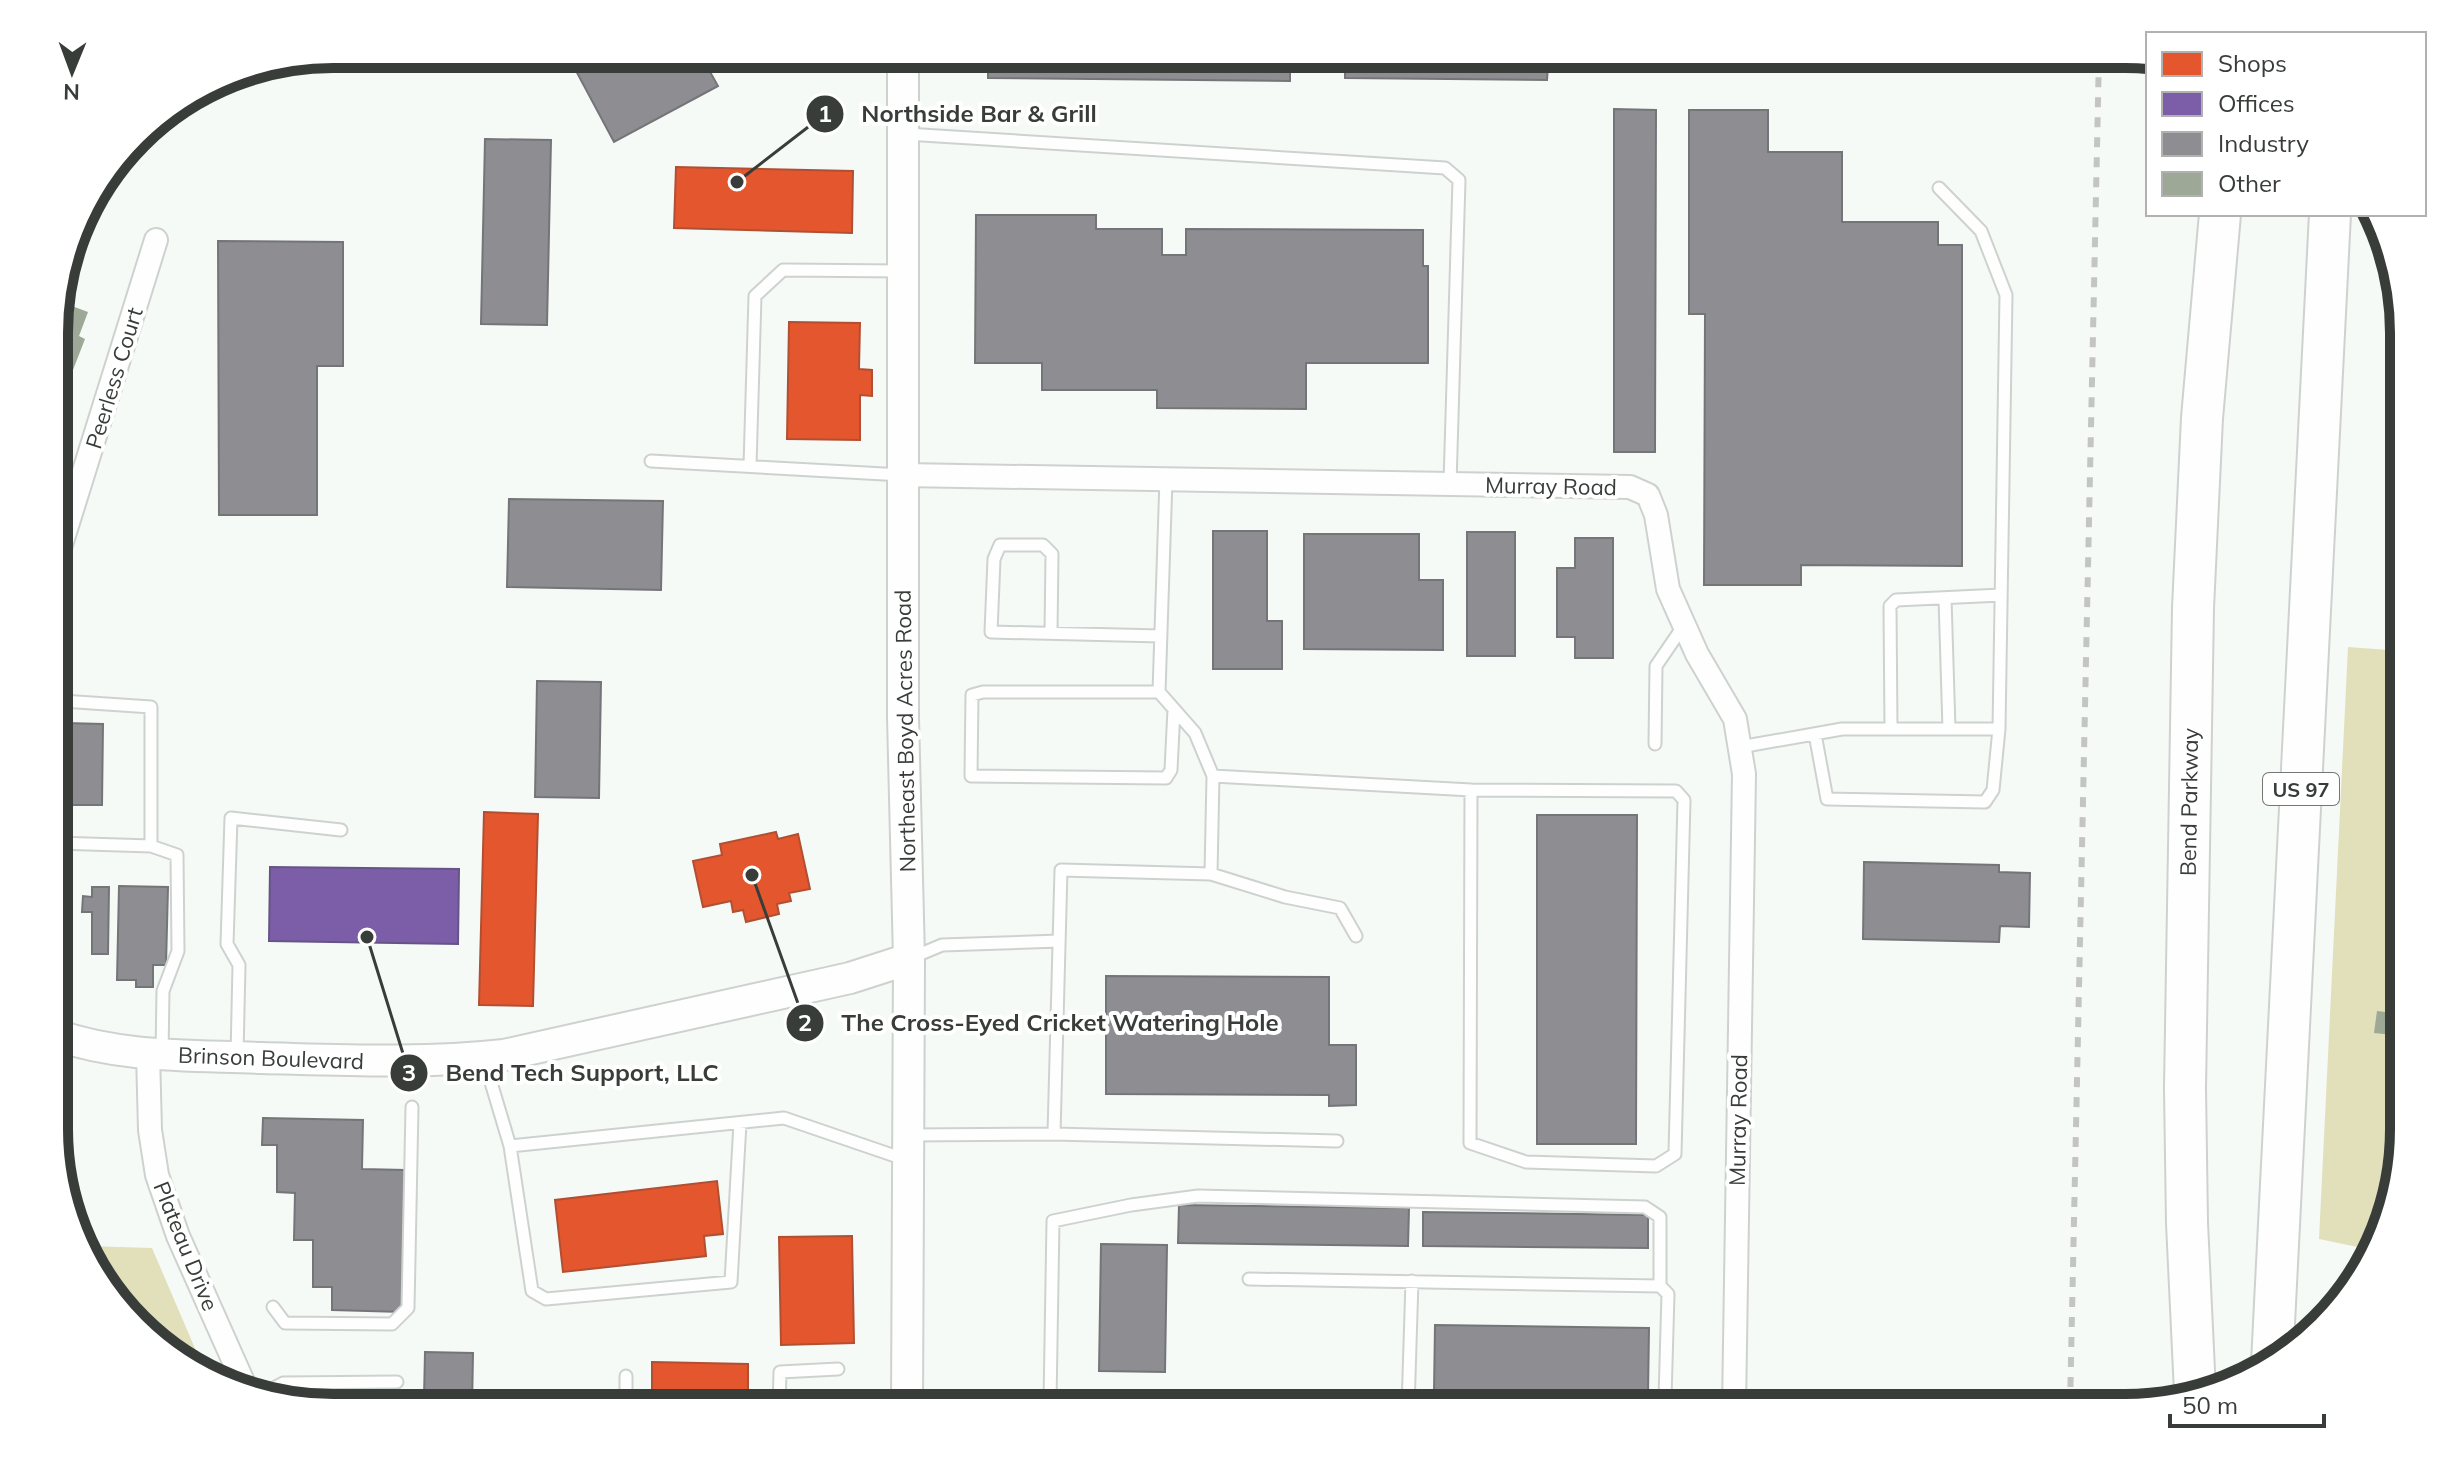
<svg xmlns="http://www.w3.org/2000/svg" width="2458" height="1462" font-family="Mulish,sans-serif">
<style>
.green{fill:#e1e0bb}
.shops{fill:#e4572e;stroke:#b14f32;stroke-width:2}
.offices{fill:#7b5ea7;stroke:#675486;stroke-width:2}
.industry{fill:#8d8d92;stroke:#747578;stroke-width:2}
.building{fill:#9ea896}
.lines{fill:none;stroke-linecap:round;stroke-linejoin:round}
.lane-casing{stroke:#ced2cf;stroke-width:15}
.street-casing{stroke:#ced2cf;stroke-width:26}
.secondary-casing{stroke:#ced2cf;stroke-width:34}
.highway-casing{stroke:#ced2cf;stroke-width:44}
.lane{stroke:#fefefe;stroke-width:11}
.street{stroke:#fefefe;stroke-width:22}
.secondary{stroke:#fefefe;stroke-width:30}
.highway{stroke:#fefefe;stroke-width:40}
.rail{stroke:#c4c4c4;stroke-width:6;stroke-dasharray:10 10;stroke-linecap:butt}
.labels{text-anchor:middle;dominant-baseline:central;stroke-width:8;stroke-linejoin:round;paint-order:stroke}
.shield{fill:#fff;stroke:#747775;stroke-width:2}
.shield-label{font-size:20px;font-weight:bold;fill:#393d3a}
.street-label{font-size:22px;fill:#393d3a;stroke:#fff}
.rim{fill:none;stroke:#393d3a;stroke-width:10}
.leader{fill:none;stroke:#393d3a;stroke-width:3}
.callout-dot{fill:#393d3a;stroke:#fff;stroke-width:3}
.mark-label{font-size:24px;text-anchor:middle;font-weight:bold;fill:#fff}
.callout-label{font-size:24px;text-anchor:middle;font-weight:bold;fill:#393d3a;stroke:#fff;stroke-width:8;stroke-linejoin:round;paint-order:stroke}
</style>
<rect width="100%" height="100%" fill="#f5faf7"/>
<!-- green -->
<path class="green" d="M 2348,647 L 2403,651 L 2403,1147 L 2372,1250 L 2319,1239 Z
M 87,1246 L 152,1248 L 206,1374 L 193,1370 L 101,1284 Z"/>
<!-- shops -->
<path class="shops" d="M 676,167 L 853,171 L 852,233 L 674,228 Z
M 789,322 L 860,323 L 859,369 L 872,370 L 872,396 L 860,395 L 860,440 L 787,439 Z
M 484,812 L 538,814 L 533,1006 L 479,1005 Z
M 776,832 L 778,839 L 798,834 L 810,889 L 789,893 L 791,901 L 777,904 L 779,914 L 746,922 L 743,910 L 733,912 L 731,901 L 703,907 L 693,861 L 722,855 L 720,844 Z
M 717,1181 L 723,1234 L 704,1236 L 706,1256 L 563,1272 L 555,1200 Z
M 852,1236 L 854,1343 L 781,1345 L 779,1237 Z
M 652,1362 L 748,1364 L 748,1408 L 652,1408 Z
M 802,1405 L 860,1405 L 860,1408 L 802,1408 Z"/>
<!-- offices -->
<path class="offices" d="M 270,867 L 459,869 L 458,944 L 269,941 Z"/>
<!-- industry -->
<path class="industry" d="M 567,54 L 700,54 L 718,86 L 614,142 Z
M 988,54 L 1290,54 L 1290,81 L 988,78 Z
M 1345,54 L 1833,54 L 1833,69 L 1548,66 L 1547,80 L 1345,78 Z
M 1614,109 L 1656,110 L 1655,452 L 1614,452 Z
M 1689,110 L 1768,110 L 1768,152 L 1842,152 L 1842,222 L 1938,222 L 1938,245 L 1962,245 L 1962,566 L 1801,565 L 1801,585 L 1704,585 L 1705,314 L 1689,314 Z
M 485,139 L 551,140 L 547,325 L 481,324 Z
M 976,215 L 1096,215 L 1096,229 L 1162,229 L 1162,255 L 1186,255 L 1186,229 L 1423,230 L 1423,266 L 1428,266 L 1428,363 L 1306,363 L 1306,409 L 1157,408 L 1157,390 L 1042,390 L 1042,363 L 975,363 Z
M 218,241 L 343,242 L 343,366 L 317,366 L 317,515 L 219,515 Z
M 509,499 L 663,501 L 661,590 L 507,587 Z
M 1213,531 L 1267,531 L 1267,621 L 1282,621 L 1282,669 L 1213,669 Z
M 1467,532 L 1515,532 L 1515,656 L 1467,656 Z
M 1304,534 L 1419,534 L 1419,580 L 1443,580 L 1443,650 L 1304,649 Z
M 1575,538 L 1613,538 L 1613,658 L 1575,658 L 1575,637 L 1557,637 L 1557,568 L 1575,568 Z
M 537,681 L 601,682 L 599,798 L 535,797 Z
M 65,723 L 103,724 L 102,805 L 63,805 Z
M 1537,815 L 1637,815 L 1636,1144 L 1537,1144 Z
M 1864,862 L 1999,865 L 1999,872 L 2030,873 L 2029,927 L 2000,926 L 1999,942 L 1863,939 Z
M 119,886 L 168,887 L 166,965 L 153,965 L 153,987 L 136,987 L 136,980 L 117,980 Z
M 92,887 L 109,887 L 108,954 L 92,954 L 92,912 L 82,912 L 83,896 L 92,897 Z
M 1106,976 L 1329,977 L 1329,1045 L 1356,1045 L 1356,1105 L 1329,1106 L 1329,1095 L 1106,1094 Z
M 263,1118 L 363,1120 L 362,1169 L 405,1170 L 402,1312 L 332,1310 L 332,1287 L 313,1287 L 313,1240 L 294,1240 L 295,1193 L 277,1192 L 277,1145 L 262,1145 Z
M 1179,1205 L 1409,1208 L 1408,1246 L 1178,1243 Z
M 1423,1212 L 1648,1215 L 1648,1248 L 1423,1246 Z
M 1101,1244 L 1167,1245 L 1165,1372 L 1099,1371 Z
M 1435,1325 L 1649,1328 L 1648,1394 L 1434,1392 Z
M 425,1352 L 473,1353 L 472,1408 L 333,1408 L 319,1404 L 319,1396 L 424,1398 Z"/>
<!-- building -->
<path class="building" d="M 189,99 L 190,113 L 162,116 Z
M 56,300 L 88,312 L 79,336 L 85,339 L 73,370 L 56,364 Z
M 2395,487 L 2403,488 L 2403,560 L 2394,560 Z
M 2377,1011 L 2403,1014 L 2403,1036 L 2374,1033 Z"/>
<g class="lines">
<!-- lane casing -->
<g class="lane-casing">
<path id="lane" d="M 906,134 L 1445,168 L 1459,180 L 1450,484
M 651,461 L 902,475
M 750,466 L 755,296 L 783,270 L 902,271
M 1166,479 L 1159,692 L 1195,733 L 1213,776 L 1471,790 L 1470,1143 L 1526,1162 L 1656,1166 L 1675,1154 L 1684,800 L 1676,791 L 1471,790
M 1945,598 L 1949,729
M 1051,633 L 1052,554 L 1043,545 L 1000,545 L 994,559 L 991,632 L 1161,636
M 1159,692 L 983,692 L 972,695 L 971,776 L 1166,778 L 1171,770 L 1174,709
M 56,707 L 62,701 L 151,707 L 151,846
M 1891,729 L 1890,606 L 1896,600 L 2001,595
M 1815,734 L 1827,799 L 1985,802 L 1993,790 L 1999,729
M 1655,744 L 1656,666 L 1684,625
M 1740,747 L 1842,729 L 1999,729 L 2006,295 L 1981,231 L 1939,188
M 56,843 L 151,846 L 177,855 L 178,951 L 163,991 L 162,1054
M 1211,874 L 1285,897 L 1340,908 L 1356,936
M 911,958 L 942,945 L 1059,941
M 237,1056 L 239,965 L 227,944 L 231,818 L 341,830
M 484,1059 L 510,1146
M 740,1123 L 731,1282 L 546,1299 L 532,1291 L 510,1146 L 784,1118 L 904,1159
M 56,1132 L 57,1166
M 1054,1134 L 1061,870 L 1211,874 L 1213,776
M 909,1135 L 1054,1134 L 1337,1141
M 1249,1279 L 1660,1286 L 1668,1294 L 1665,1398 L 1650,1408
M 273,1307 L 285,1323 L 392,1324 L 408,1308 L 412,1107
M 268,1391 L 283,1383 L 397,1382
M 908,1400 L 1319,1408
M 1050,1403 L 1053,1221 L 1131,1205 L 1198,1196 L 1645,1207 L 1660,1217 L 1660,1286
M 626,1408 L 626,1376
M 779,1408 L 780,1372 L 838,1369
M 1408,1408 L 1412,1281"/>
</g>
<!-- street casing -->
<g class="street-casing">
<path id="street" d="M 903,475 L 1630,487 L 1648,495 L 1656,515 L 1668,589 L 1697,654 L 1735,719 L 1744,774 L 1734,1408
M 56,561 L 156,240
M 148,1054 L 150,1130 L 157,1175 L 178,1236 L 244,1384"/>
</g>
<!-- secondary casing -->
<g class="secondary-casing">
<path id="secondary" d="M 903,54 L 903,717 L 909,959 L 907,1408
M 56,1035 C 122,1058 192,1055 261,1058 C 342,1060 423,1064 504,1055 L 850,978 L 909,959"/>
</g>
<!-- highway casing -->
<g class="highway-casing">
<path id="highway" d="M 2272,1363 L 2330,214
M 2195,1392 L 2187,1223 L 2185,1088 L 2193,608 L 2202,418 L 2220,214"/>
</g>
<!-- lane -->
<use href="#lane" class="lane"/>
<!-- street -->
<use href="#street" class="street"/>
<!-- secondary -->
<use href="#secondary" class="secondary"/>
<!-- highway -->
<use href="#highway" class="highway"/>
<!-- rail -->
<path class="rail" d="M 2070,1407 L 2099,54"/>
</g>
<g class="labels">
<!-- shield labels -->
<rect class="shield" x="2263" y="773" width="76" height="32" rx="6"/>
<g class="shield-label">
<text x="2301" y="789">US 97</text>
</g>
<!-- street labels -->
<g class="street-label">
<text transform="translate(114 378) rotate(-73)">Peerless Court</text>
<text transform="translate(1551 486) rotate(1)">Murray Road</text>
<text transform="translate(905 731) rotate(-91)">Northeast Boyd Acres Road</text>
<text transform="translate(2189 802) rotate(-89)">Bend Parkway</text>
<text transform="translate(271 1058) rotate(2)">Brinson Boulevard</text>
<text transform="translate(1738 1120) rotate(-89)">Murray Road</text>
<text transform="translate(186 1246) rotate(68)">Plateau Drive</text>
</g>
</g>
<!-- crop -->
<path d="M0 0H2458V1462H0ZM333 68H2125A265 265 0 0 1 2390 333V1129A265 265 0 0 1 2125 1394H333A265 265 0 0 1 68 1129V333A265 265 0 0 1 333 68Z" fill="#fff" fill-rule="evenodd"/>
<path class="rim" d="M333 68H2125A265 265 0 0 1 2390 333V1129A265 265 0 0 1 2125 1394H333A265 265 0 0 1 68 1129V333A265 265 0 0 1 333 68Z"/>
<!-- callouts -->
<path class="leader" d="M737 182L825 114M752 875L805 1023M367 937L409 1073"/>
<g class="callout-dot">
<circle cx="737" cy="182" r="8"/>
<circle cx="752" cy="875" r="8"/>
<circle cx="367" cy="937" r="8"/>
<circle cx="825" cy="114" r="20"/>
<circle cx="805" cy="1023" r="20"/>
<circle cx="409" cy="1073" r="20"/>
</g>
<g class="mark-label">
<text x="825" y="122">1</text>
<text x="805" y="1031">2</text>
<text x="409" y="1081">3</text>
</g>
<g class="callout-label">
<text x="979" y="122">Northside Bar &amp; Grill</text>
<text x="1060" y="1031">The Cross-Eyed Cricket Watering Hole</text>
<text x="582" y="1081">Bend Tech Support, LLC</text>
</g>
<!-- legend -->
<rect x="2146" y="32" width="280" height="184" fill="#ffffff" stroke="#b0b1b0" stroke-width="2"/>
<rect x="2162" y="52" width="40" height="24" fill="#e4572e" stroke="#b0b1b0" stroke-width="2"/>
<text x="2218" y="72" font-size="24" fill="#393d3a">Shops</text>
<rect x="2162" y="92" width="40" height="24" fill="#7b5ea7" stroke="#b0b1b0" stroke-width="2"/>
<text x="2218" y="112" font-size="24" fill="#393d3a">Offices</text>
<rect x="2162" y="132" width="40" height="24" fill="#8d8d92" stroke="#b0b1b0" stroke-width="2"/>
<text x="2218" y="152" font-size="24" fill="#393d3a">Industry</text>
<rect x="2162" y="172" width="40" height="24" fill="#9ea896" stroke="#b0b1b0" stroke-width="2"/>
<text x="2218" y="192" font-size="24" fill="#393d3a">Other</text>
<!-- north arrow -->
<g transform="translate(72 72) rotate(181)" stroke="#ffffff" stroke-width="6" paint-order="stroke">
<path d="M0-6L14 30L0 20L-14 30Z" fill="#393d3a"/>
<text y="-12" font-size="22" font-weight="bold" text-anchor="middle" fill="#393d3a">N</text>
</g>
<!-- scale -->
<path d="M2170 1414v12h154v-12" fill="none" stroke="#393d3a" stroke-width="4"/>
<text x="2182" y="1414" font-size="24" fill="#393d3a" stroke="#ffffff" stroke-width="6" paint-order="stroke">50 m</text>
</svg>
